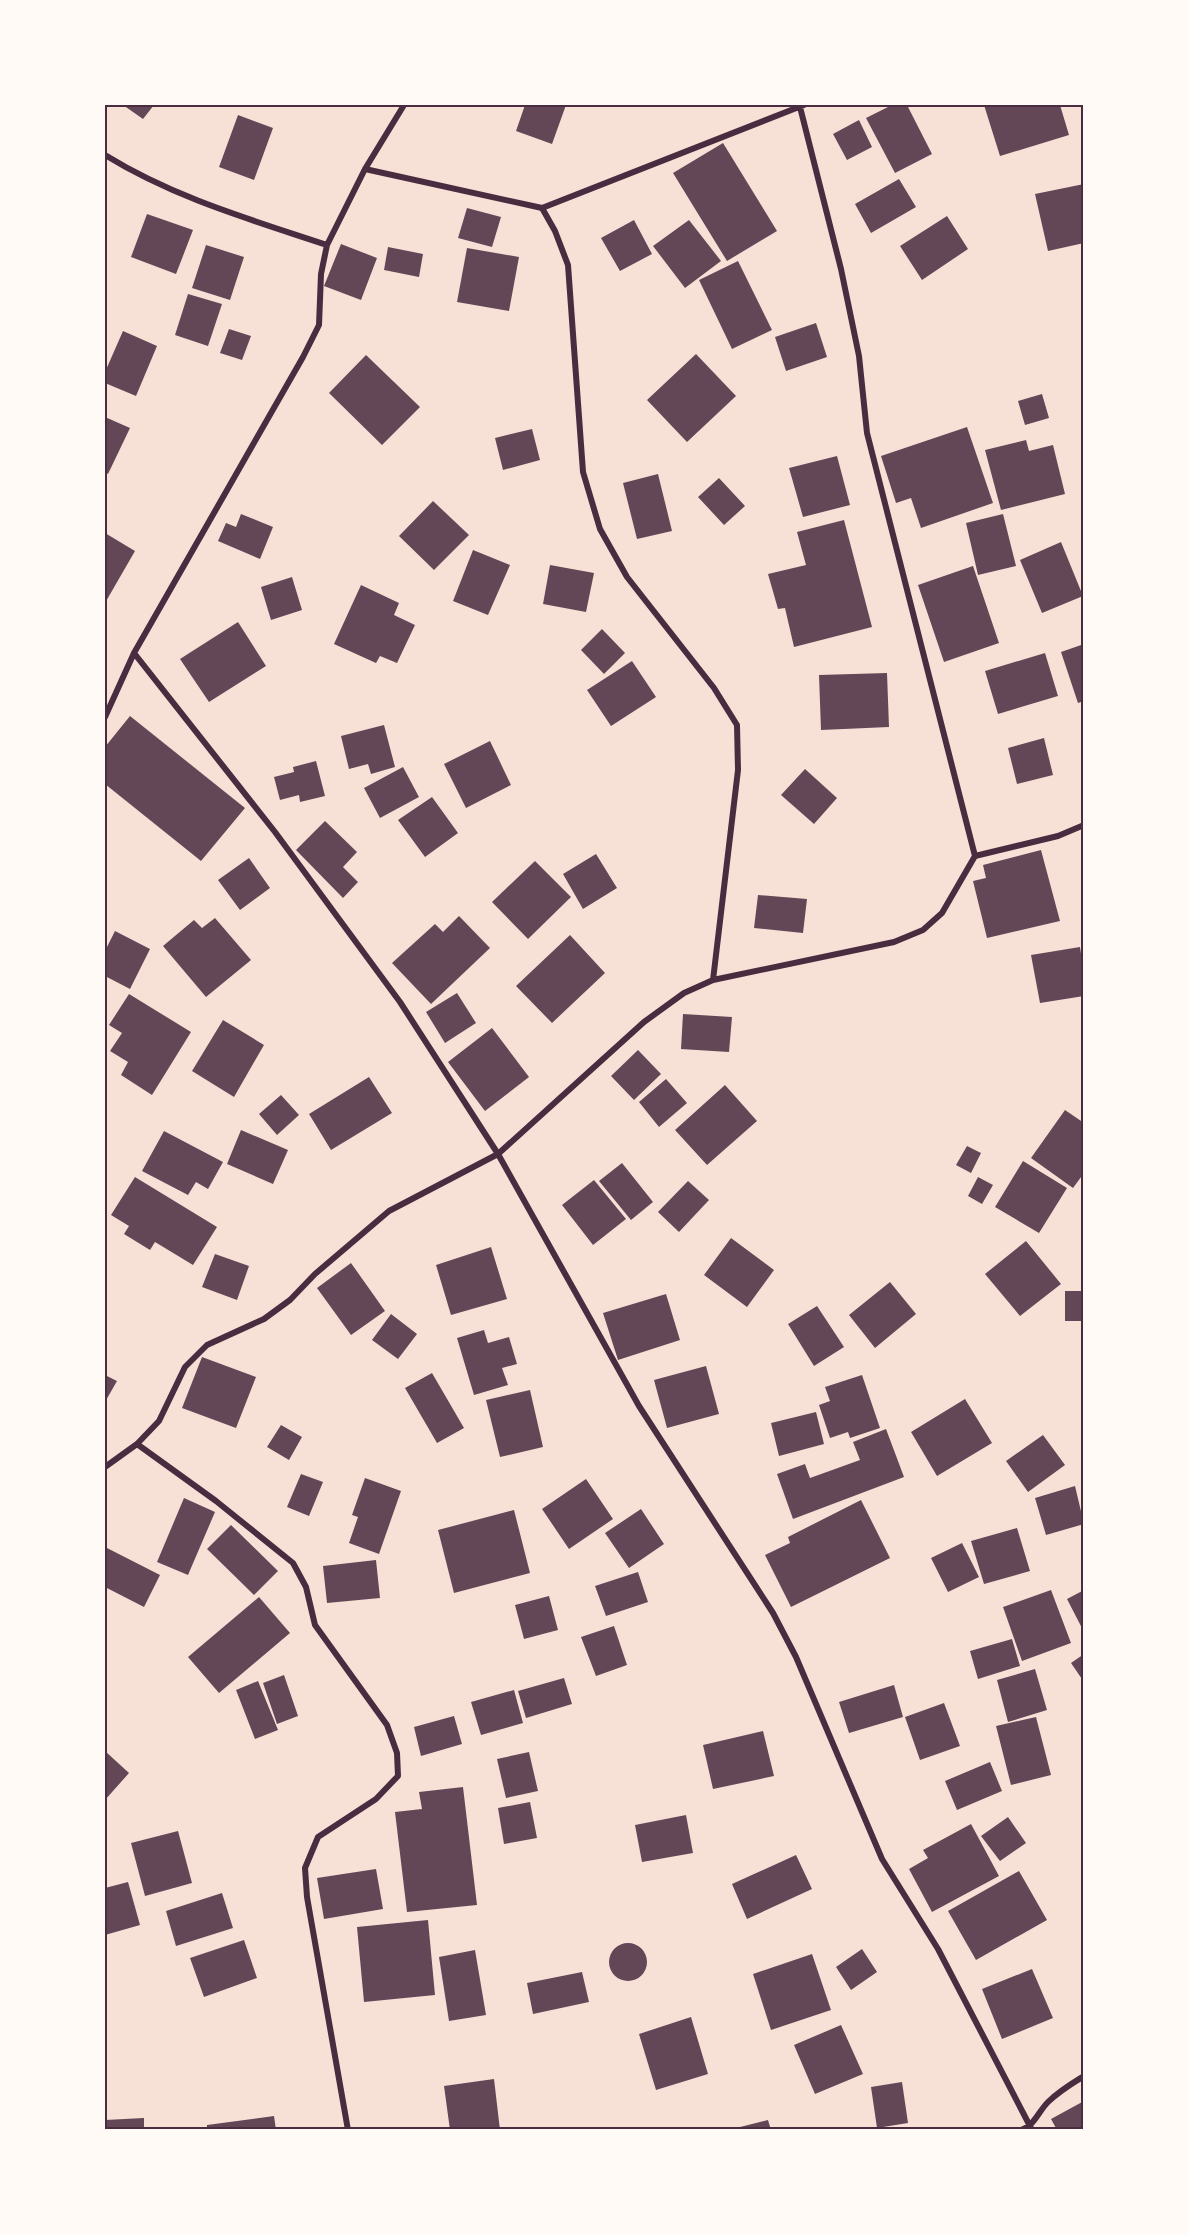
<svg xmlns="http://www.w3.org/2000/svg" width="1189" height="2235" font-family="Overpass,sans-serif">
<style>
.building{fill:#644757}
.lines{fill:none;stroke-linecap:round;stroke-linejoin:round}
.minor{stroke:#4a2c40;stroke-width:6}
.neatline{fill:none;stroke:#4a2c40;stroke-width:2}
</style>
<rect width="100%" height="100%" fill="#f7e1d7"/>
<!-- building -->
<path class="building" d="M 123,105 L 154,105 L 143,119 Z
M 525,105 L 566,105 L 552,144 L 516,131 Z
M 892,105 L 907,105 L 932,154 L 895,173 L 866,118 Z
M 984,105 L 1060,105 L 1069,135 L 1000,156 Z
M 238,115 L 273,128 L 254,180 L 219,167 Z
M 859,120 L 872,147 L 847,160 L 833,134 Z
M 723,143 L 777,231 L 727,261 L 673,173 Z
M 899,179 L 916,207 L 871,233 L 855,204 Z
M 1084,184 L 1084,243 L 1048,251 L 1035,194 Z
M 467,208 L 501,217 L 492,247 L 458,238 Z
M 147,214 L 193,230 L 176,274 L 131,257 Z
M 947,216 L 968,249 L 922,280 L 900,246 Z
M 634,220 L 652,254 L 620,271 L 601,238 Z
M 689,220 L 721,261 L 685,288 L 653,246 Z
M 341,244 L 377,258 L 361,300 L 324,286 Z
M 206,245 L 244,257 L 230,300 L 192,288 Z
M 388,247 L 423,254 L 419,277 L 384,270 Z
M 467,248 L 519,257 L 509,311 L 457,302 Z
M 738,261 L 772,330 L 732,349 L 699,280 Z
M 188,294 L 222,304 L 208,346 L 175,335 Z
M 816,323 L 827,357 L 786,371 L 775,337 Z
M 229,329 L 251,336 L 242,360 L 220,353 Z
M 123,331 L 157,346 L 136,396 L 105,383 L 105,372 Z
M 696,354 L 736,396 L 687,442 L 647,400 Z
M 366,355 L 420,407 L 382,445 L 329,393 Z
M 1042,394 L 1049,418 L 1025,425 L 1018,401 Z
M 105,417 L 130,428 L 108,474 L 105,472 Z
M 967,427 L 993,503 L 921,528 L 911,498 L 896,503 L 881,456 Z
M 532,429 L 540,460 L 503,470 L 495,438 Z
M 1026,440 L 1029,451 L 1053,445 L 1065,494 L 1001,510 L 985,450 Z
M 837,456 L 850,505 L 803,517 L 789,468 Z
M 658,474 L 672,531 L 637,539 L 623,483 Z
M 719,478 L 745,506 L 724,525 L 698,497 Z
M 433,501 L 469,535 L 434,570 L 399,536 Z
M 241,514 L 273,527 L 260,559 L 218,541 L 226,523 L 236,527 Z
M 1003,514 L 1016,566 L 978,575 L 966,523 Z
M 844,520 L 872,627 L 794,647 L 785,608 L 778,609 L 768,574 L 806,565 L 797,532 Z
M 105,533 L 135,551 L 105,603 Z
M 1061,542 L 1083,596 L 1042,613 L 1020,560 Z
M 473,550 L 510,565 L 488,615 L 453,601 Z
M 550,565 L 594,573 L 586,612 L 543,604 Z
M 973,566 L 999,643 L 944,662 L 918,585 Z
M 292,577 L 302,610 L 271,620 L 261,587 Z
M 361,585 L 399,603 L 394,615 L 415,625 L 397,663 L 380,656 L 376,663 L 334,644 Z
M 238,622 L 266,666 L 209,702 L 180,659 Z
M 602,629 L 625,653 L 604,674 L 581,650 Z
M 1084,644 L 1084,701 L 1078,703 L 1061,652 Z
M 1045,653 L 1058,696 L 998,714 L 985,671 Z
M 632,661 L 656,697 L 611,726 L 587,690 Z
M 887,673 L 889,727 L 821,730 L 819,675 Z
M 130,716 L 245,808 L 201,861 L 105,784 L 105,747 Z
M 384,725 L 395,767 L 371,774 L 368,764 L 349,769 L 341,736 Z
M 1044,738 L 1053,775 L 1017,784 L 1008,748 Z
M 490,741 L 511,785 L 466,808 L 444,764 Z
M 316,761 L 325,796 L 300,802 L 299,795 L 280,800 L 274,777 L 294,772 L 293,767 Z
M 403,767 L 419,797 L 380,818 L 364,788 Z
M 805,769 L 837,798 L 814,824 L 781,795 Z
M 432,797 L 458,833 L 425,857 L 398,820 Z
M 325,821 L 357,852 L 343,867 L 358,882 L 343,898 L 296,850 Z
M 1041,850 L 1060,921 L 987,938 L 973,881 L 986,878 L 983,865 Z
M 596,854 L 617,888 L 583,909 L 563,874 Z
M 249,858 L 270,888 L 240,910 L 218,880 Z
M 535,861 L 571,897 L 528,939 L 492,902 Z
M 758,895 L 807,899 L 803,933 L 754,928 Z
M 459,916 L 490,948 L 431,1004 L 392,963 L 435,924 L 443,932 Z
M 215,918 L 251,960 L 206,997 L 163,946 L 194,920 L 202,928 Z
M 115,931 L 150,949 L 130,989 L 105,976 L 105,951 Z
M 570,935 L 605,973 L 552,1023 L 516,986 Z
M 1080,947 L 1084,974 L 1084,996 L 1040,1003 L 1031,955 Z
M 457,993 L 476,1023 L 445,1043 L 426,1012 Z
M 129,994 L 191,1032 L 152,1095 L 121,1075 L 128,1062 L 110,1051 L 122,1033 L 109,1025 Z
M 683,1014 L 732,1017 L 729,1052 L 681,1049 Z
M 223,1020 L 264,1045 L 234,1097 L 192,1071 Z
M 492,1028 L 529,1077 L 485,1111 L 448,1062 Z
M 638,1050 L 661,1074 L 634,1100 L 611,1076 Z
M 369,1077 L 392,1113 L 331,1150 L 309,1114 Z
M 666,1079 L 687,1103 L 659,1127 L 639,1102 Z
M 725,1085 L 757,1121 L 707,1165 L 675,1130 Z
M 281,1095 L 299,1115 L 277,1135 L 259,1114 Z
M 1065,1110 L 1084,1123 L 1084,1173 L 1073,1188 L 1031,1158 Z
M 241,1130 L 288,1150 L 273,1184 L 227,1164 Z
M 164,1131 L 223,1162 L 208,1189 L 196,1182 L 188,1195 L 142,1171 Z
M 967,1146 L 981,1153 L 971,1173 L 956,1165 Z
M 1023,1161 L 1067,1188 L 1039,1233 L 995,1207 Z
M 622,1163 L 653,1202 L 631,1220 L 599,1181 Z
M 135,1177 L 217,1227 L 193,1265 L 155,1242 L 150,1250 L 124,1234 L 129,1226 L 111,1215 Z
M 978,1177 L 993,1185 L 982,1204 L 968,1196 Z
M 594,1180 L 626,1219 L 593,1245 L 562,1205 Z
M 688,1181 L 709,1200 L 679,1232 L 658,1212 Z
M 731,1238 L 774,1270 L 747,1307 L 704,1275 Z
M 1026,1241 L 1061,1284 L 1020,1316 L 985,1274 Z
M 491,1247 L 507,1299 L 451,1315 L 436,1265 Z
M 215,1254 L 249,1266 L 237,1300 L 202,1287 Z
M 351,1263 L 385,1311 L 351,1335 L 317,1288 Z
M 890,1282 L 916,1314 L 875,1348 L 849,1315 Z
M 1065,1291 L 1084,1291 L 1084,1321 L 1065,1321 Z
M 666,1294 L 680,1340 L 618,1360 L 603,1313 Z
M 817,1306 L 844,1347 L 814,1366 L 788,1324 Z
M 391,1314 L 417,1334 L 398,1359 L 372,1340 Z
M 484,1330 L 488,1343 L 509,1337 L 517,1364 L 502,1368 L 508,1385 L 474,1395 L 457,1338 Z
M 202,1357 L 256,1377 L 236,1428 L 182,1408 Z
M 706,1366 L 719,1414 L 667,1428 L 654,1380 Z
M 432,1373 L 464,1428 L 437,1443 L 405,1388 Z
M 105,1375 L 117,1381 L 105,1402 Z
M 862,1375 L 880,1428 L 850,1438 L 848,1432 L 830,1438 L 819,1405 L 830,1401 L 825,1387 Z
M 530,1390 L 543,1447 L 500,1457 L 486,1400 Z
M 965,1399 L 992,1443 L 937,1476 L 911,1432 Z
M 816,1412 L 824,1444 L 779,1456 L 771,1423 Z
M 281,1425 L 302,1437 L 289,1460 L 267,1447 Z
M 886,1429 L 904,1477 L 793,1519 L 777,1474 L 805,1464 L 810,1478 L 860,1460 L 853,1442 Z
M 1043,1435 L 1065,1465 L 1028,1492 L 1006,1461 Z
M 301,1474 L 323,1482 L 309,1516 L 287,1507 Z
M 365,1478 L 401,1491 L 379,1554 L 349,1543 L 358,1517 L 352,1515 Z
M 586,1479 L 613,1519 L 569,1549 L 542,1509 Z
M 1075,1486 L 1084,1524 L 1046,1535 L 1035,1498 Z
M 184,1498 L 215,1512 L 188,1575 L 157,1562 Z
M 861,1500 L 890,1558 L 791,1607 L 765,1555 L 790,1543 L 788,1537 Z
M 641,1509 L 664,1544 L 629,1568 L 605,1533 Z
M 514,1510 L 530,1573 L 454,1593 L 438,1530 Z
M 231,1525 L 278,1571 L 254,1595 L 207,1549 Z
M 1017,1528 L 1030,1571 L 984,1584 L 971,1541 Z
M 962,1543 L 979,1577 L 948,1592 L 931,1558 Z
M 105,1547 L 160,1575 L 144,1607 L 105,1587 Z
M 376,1560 L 380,1598 L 327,1603 L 323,1566 Z
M 638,1572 L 648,1602 L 606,1616 L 595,1586 Z
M 1051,1590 L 1071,1643 L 1022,1661 L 1003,1607 Z
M 1084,1590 L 1084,1632 L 1067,1599 Z
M 549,1596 L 558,1630 L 524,1639 L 515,1605 Z
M 259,1597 L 290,1633 L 219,1693 L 188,1657 Z
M 614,1626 L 627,1665 L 596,1676 L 581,1637 Z
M 1012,1639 L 1020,1666 L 978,1679 L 970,1651 Z
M 1084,1654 L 1084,1682 L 1071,1663 Z
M 1035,1669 L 1047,1710 L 1008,1722 L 997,1680 Z
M 284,1675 L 298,1716 L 277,1724 L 263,1683 Z
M 564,1678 L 572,1704 L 526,1718 L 518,1691 Z
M 258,1681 L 278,1730 L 255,1739 L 236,1690 Z
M 894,1685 L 903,1717 L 849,1733 L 839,1702 Z
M 514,1690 L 523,1723 L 481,1735 L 471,1702 Z
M 944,1703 L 960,1746 L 920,1760 L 905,1717 Z
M 454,1716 L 462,1744 L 421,1756 L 414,1727 Z
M 1036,1717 L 1051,1775 L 1011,1785 L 996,1726 Z
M 763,1731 L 774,1776 L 713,1789 L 703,1745 Z
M 105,1751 L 129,1773 L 105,1800 Z
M 529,1752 L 538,1791 L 506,1798 L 497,1759 Z
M 990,1762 L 1002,1791 L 957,1810 L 945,1781 Z
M 463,1787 L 477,1905 L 407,1912 L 395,1812 L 422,1809 L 419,1792 Z
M 530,1802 L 537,1838 L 504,1844 L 498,1808 Z
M 686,1815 L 693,1853 L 642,1862 L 635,1825 Z
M 1008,1817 L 1026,1843 L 1000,1861 L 981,1836 Z
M 971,1824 L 999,1876 L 932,1912 L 909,1869 L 928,1858 L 923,1850 Z
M 178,1831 L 192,1883 L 145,1896 L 131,1843 Z
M 796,1855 L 812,1889 L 747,1919 L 732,1884 Z
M 376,1869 L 383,1909 L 324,1919 L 317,1878 Z
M 1019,1871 L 1047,1920 L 976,1960 L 948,1911 Z
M 128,1882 L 140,1925 L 105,1935 L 105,1888 Z
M 222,1893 L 233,1928 L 176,1946 L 166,1911 Z
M 428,1920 L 435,1995 L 364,2002 L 357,1927 Z
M 244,1940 L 257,1978 L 204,1997 L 190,1958 Z
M609 1962a19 19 0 1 1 38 0a19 19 0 1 1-38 0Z
M 862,1949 L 877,1972 L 851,1990 L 836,1967 Z
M 475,1950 L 486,2015 L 449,2021 L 439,1957 Z
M 812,1954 L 831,2010 L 771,2030 L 753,1974 Z
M 1032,1969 L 1053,2018 L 1002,2039 L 982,1989 Z
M 582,1972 L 589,2002 L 533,2014 L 527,1983 Z
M 691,2017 L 708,2074 L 656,2090 L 639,2034 Z
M 841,2025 L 863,2074 L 815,2094 L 794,2045 Z
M 494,2079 L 500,2130 L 450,2130 L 444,2086 Z
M 902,2082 L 908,2123 L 877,2128 L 871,2087 Z
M 1084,2101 L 1084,2130 L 1057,2130 L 1051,2119 Z
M 274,2116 L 276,2130 L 207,2130 L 207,2125 Z
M 144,2118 L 144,2130 L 105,2130 L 105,2120 Z
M 768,2120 L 771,2130 L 732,2130 L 732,2129 Z"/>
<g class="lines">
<!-- minor -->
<path class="minor" d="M 105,155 C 175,198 249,219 327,245
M 365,169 L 542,208 L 804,105
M 542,208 L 555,231 L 568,265 L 583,472 L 600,529 L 627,577 L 714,688 L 737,725 L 738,770 L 713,980
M 134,653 L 275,832 L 400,1002 L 498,1154 L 639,1406 L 773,1613 L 796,1657 L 882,1859 L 938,1949 L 1032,2130
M 105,717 L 134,653 L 303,357 L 319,325 L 321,274 L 327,245 L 365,169 L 404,105
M 975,856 L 1058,836 L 1084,825
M 137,1444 L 216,1501 L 293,1563 L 306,1587 L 315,1625 L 387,1725 L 397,1753 L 398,1776 L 376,1799 L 318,1837 L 305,1868 L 307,1897 L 348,2130
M 105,1467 L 137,1444 L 159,1421 L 185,1367 L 207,1345 L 264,1319 L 290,1300 L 315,1274 L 389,1211 L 498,1154 L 644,1022 L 684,993 L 713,980 L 894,942 L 923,930 L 942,913 L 975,856 L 867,433 L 859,356 L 841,269 L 800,107
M 1021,2130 C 1035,2125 1038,2112 1048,2102 C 1059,2091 1071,2084 1084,2076"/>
</g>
<!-- border -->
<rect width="1189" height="2235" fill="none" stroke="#fffaf5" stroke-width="213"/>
<rect x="106" y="106" width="976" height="2022" class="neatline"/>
</svg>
